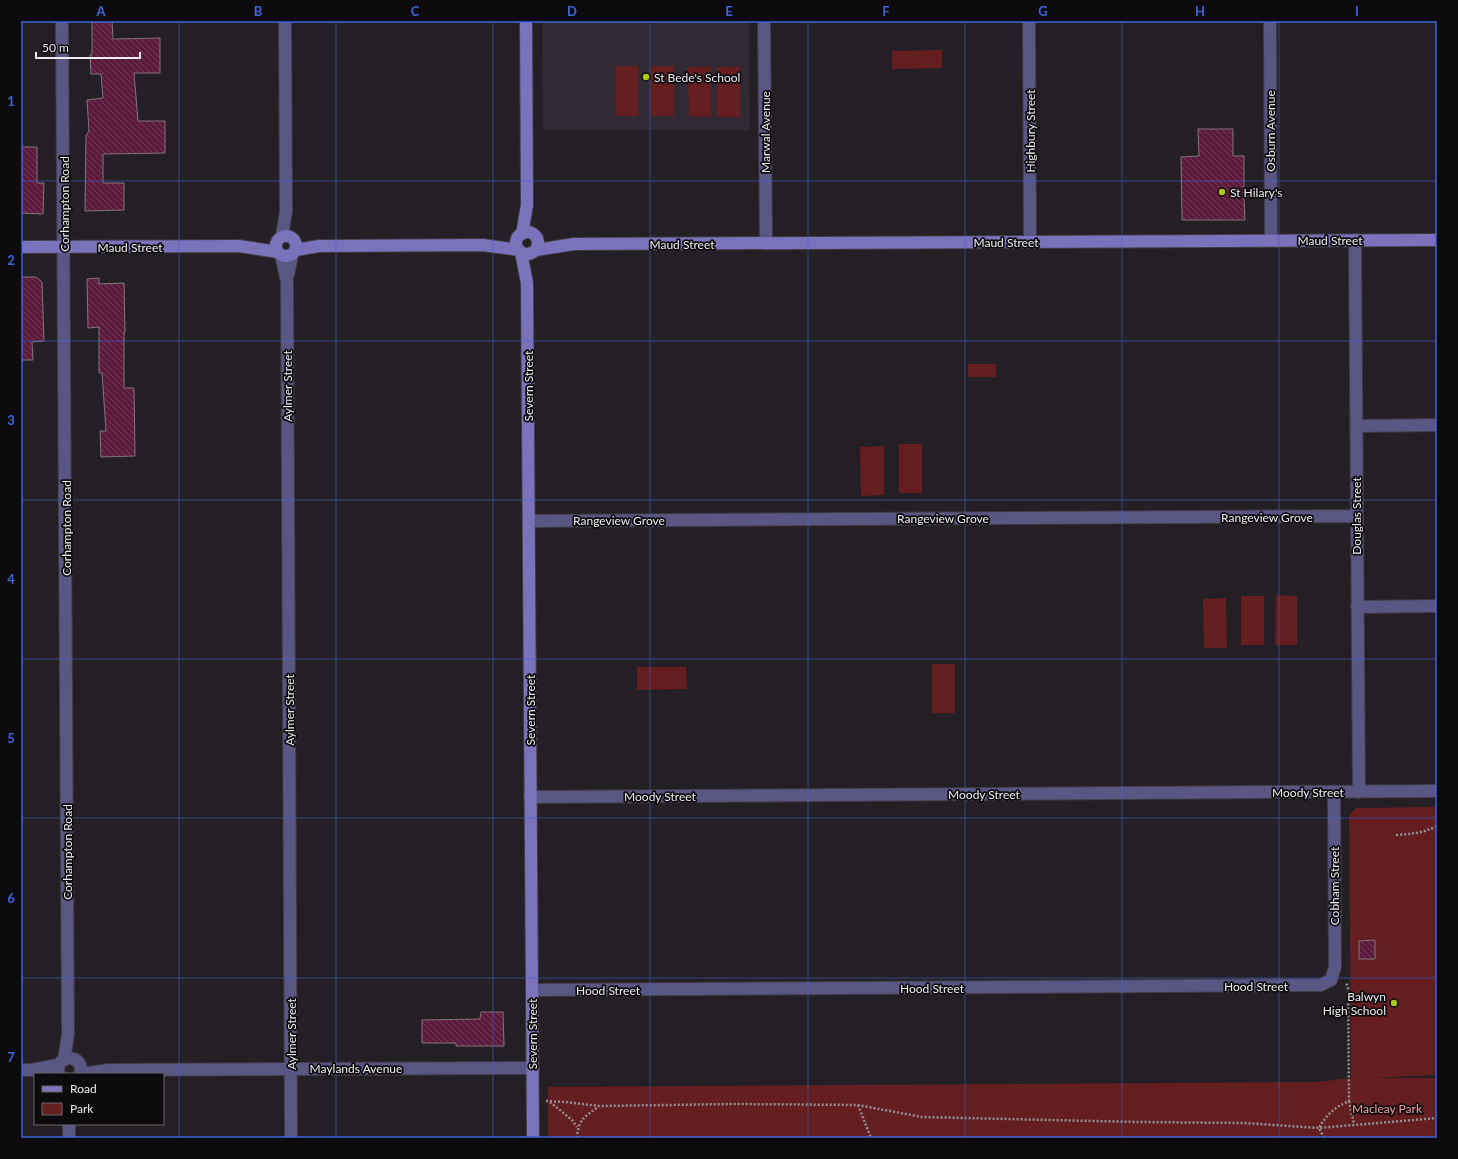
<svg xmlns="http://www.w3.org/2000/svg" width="1458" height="1159" font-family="Lato,sans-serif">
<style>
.built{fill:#312934}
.park{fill:#641e1f}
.building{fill:url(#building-back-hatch);stroke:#80767a}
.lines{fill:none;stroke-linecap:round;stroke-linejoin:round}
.street-casing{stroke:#403c41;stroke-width:14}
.secondary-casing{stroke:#403c41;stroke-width:14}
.path{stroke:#949095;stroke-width:2.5;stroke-dasharray:2 2;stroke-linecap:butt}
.street{stroke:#5a5684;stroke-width:12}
.secondary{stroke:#7b72bc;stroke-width:12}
.grid{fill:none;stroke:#3c66dc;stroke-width:1;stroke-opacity:0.55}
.poi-dot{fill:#adc60f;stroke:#0c0a0c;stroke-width:1.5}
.labels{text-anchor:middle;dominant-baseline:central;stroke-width:3.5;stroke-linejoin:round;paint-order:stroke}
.poi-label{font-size:12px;fill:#efecf0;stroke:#0c0a0c;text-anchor:start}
.street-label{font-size:12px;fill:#efecf0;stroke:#0c0a0c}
.park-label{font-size:12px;fill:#fba29d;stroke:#0c0a0c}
.neatline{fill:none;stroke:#3c66dc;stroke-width:1.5}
.grid-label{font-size:13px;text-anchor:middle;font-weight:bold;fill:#3c66dc}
</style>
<defs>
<pattern id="building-back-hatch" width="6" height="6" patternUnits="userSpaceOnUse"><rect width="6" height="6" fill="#5b193c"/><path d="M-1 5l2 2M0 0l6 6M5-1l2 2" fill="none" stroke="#733b58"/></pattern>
</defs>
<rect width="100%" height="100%" fill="#241f25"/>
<!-- built -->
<path class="built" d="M 542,21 L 749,21 L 750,130 L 543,130 Z"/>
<!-- park -->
<path class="park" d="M 942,50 L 942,68 L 892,69 L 892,51 Z
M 615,66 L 638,66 L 638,116 L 616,116 Z
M 651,66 L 674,66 L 674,116 L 651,116 Z
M 688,67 L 711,67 L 711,117 L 689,116 Z
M 717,67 L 740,67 L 740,117 L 717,117 Z
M 968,364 L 996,364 L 996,377 L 968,377 Z
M 899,444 L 922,444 L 922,493 L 899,493 Z
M 884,446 L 884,495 L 861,496 L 860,447 Z
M 1276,595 L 1297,596 L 1297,645 L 1275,645 Z
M 1241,596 L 1264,596 L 1264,645 L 1241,645 Z
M 1226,598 L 1227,648 L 1204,648 L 1203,599 Z
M 932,664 L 955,664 L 955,713 L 932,713 Z
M 637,667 L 686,667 L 687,689 L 637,690 Z
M 1437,807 L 1437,1075 L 1373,1078 L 1437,1078 L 1437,1138 L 548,1138 L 548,1087 L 1317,1082 L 1351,1078 L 1349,815 L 1356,808 Z"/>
<!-- building -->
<path class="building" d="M 92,21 L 112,21 L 113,39 L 160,38 L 160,73 L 134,73 L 138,121 L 165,121 L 165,153 L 103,154 L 103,183 L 124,183 L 124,210 L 85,211 L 86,135 L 89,131 L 87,100 L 103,98 L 101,74 L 91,74 L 90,55 L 92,55 Z
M 1198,129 L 1233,129 L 1233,156 L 1244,156 L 1244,191 L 1251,195 L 1244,198 L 1245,220 L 1182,220 L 1181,157 L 1199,156 Z
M 21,147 L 37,147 L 37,183 L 44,183 L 43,214 L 21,213 Z
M 21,277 L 36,277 L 42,282 L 44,341 L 32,342 L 33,360 L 21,360 Z
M 99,278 L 99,284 L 124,283 L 125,332 L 124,332 L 124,388 L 134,388 L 135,456 L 101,457 L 100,431 L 106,431 L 102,373 L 99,373 L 99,327 L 88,328 L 87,279 Z
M 1375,940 L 1375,959 L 1359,959 L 1359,941 Z
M 481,1012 L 503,1012 L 504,1046 L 456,1046 L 456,1043 L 422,1043 L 422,1020 L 480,1019 Z"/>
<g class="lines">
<!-- street casing -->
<g class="street-casing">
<path id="street" d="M 62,21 L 68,1034 L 64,1060
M 764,21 L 766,243
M 1029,21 L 1030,242
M 1270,21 L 1271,240
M 282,236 L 286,211 L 285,21
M 1355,240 L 1359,792
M 281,255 L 287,282 L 291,1138
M 288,275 L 292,255
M 1356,426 L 1437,425
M 529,521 L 1356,516
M 1357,607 L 1437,606
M 530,797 L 1437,791
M 532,990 L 1321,985 L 1331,980 L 1335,967 L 1334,792
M 21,1070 L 31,1070 L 59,1065
M 59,1074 C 53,1053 86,1053 80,1074
M 83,1074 L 108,1070 L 533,1068
M 69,1124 L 69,1138"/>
</g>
<!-- secondary casing -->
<g class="secondary-casing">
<path id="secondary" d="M516 243a11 11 0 1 1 22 0a11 11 0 1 1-22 0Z
M 522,234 L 527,205 L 526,21
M276 246a10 10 0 1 1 20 0a10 10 0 1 1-20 0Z
M 21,247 L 239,246 L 278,252
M 296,250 L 319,246 L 483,245 L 519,250
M 536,250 L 574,244 L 1437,240
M 521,252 L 527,283 L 533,1138"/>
</g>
<!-- path -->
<path class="path" d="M 1396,835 C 1411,834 1424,833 1437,826
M 546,1101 L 566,1102 L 599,1106 L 735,1104 L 858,1105 L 922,1117 L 1137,1122 L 1244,1123 L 1319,1128 L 1437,1118
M 1349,1101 L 1354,1124
M 550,1102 L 572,1120 L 577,1127
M 858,1105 L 871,1138
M 577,1138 C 578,1120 584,1117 598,1107
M 1324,1138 L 1319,1128 C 1326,1115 1335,1107 1349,1101 L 1348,988 L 1346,982"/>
<!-- street -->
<use href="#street" class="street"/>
<!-- secondary -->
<use href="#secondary" class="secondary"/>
</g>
<!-- grid -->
<path class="grid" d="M 179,21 L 179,1138M 336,21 L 336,1138M 493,21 L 493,1138M 650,21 L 650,1138M 808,21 L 808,1138M 965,21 L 965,1138M 1122,21 L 1122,1138M 1279,21 L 1279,1138M 21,181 L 1437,181M 21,341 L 1437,341M 21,500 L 1437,500M 21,659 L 1437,659M 21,818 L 1437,818M 21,978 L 1437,978"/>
<!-- markers -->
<g class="poi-dot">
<circle cx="646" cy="77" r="4"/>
<circle cx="1222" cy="192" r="4"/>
<circle cx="1394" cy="1003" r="4"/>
</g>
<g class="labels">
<!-- poi labels -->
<g class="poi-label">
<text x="654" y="77">St Bede's School</text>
<text x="1230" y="192">St Hilary's</text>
<text x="1386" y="996" text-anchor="end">Balwyn<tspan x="1386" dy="14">High School</tspan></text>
</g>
<!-- street labels -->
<g class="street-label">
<text transform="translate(1030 131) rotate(-90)">Highbury Street</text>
<text transform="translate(1270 131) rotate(-90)">Osburn Avenue</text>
<text transform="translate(765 132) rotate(-90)">Marwal Avenue</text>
<text transform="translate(64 204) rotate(-90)">Corhampton Road</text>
<text x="1330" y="240">Maud Street</text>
<text x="1006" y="242">Maud Street</text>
<text x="682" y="244">Maud Street</text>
<text x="130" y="247">Maud Street</text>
<text transform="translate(287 386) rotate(-90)">Aylmer Street</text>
<text transform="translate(528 386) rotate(-90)">Severn Street</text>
<text transform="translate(1356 516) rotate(-90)">Douglas Street</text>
<text x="1267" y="517">Rangeview Grove</text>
<text x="943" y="518">Rangeview Grove</text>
<text x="619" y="520">Rangeview Grove</text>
<text transform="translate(66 528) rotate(-90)">Corhampton Road</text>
<text transform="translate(289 710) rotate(-90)">Aylmer Street</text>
<text transform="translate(530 710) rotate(-90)">Severn Street</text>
<text x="1308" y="792">Moody Street</text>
<text x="984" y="794">Moody Street</text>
<text x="660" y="796">Moody Street</text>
<text transform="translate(67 852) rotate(-90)">Corhampton Road</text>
<text transform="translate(1334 886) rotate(-90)">Cobham Street</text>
<text x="1256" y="986">Hood Street</text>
<text x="932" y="988">Hood Street</text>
<text x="608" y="990">Hood Street</text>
<text transform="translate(291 1034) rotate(-90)">Aylmer Street</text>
<text transform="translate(532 1034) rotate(-90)">Severn Street</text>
<text x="356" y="1068">Maylands Avenue</text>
</g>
<!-- park labels -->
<g class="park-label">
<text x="1387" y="1108">Macleay Park</text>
</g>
</g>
<!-- border -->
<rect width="1458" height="1159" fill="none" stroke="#0c0a0c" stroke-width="44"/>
<!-- legend -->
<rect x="34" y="1073" width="130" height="52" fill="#0c0a0c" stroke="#676467"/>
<rect x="42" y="1086" width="20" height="6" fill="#7b72bc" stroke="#676467"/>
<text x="70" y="1093" font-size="12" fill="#efecf0">Road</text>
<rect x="42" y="1103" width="20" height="12" fill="#641e1f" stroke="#676467"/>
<text x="70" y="1113" font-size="12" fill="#efecf0">Park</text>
<!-- scale -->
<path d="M36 52v6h104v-6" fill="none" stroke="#efecf0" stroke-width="2"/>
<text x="42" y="52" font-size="12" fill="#efecf0" stroke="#0c0a0c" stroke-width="3" paint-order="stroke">50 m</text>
<rect x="22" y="22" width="1414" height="1115" class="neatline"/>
<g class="grid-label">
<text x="101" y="16">A</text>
<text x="258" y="16">B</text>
<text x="415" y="16">C</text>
<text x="572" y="16">D</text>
<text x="729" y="16">E</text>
<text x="886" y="16">F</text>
<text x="1043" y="16">G</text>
<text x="1200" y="16">H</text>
<text x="1357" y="16">I</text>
<text x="11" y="106">1</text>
<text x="11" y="265">2</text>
<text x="11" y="425">3</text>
<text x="11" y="584">4</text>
<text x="11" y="743">5</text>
<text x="11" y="903">6</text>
<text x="11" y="1062">7</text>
</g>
</svg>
